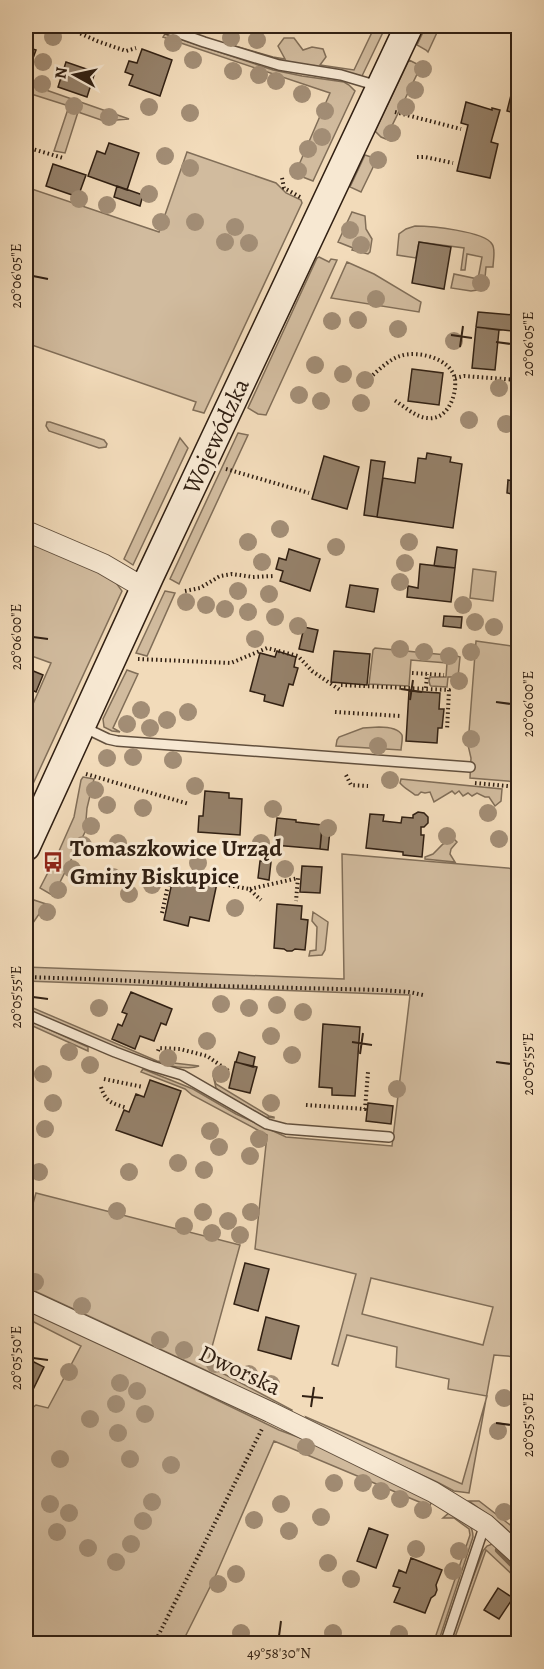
<svg xmlns="http://www.w3.org/2000/svg" width="544" height="1669" font-family="Alegreya,serif">
<style>
.green{fill:#d1bb9e;stroke:#816e58;stroke-width:1.5;fill-rule:evenodd}
.lines{fill:none;stroke-linecap:round;stroke-linejoin:round}
.stream{stroke:#7d6a55;stroke-width:8}
.building{fill:#95816a;stroke:#312013;stroke-width:1.5}
.service-casing{stroke:#614f3d;stroke-width:12}
.minor-casing{stroke:#614f3d;stroke-width:22}
.secondary-casing{stroke:#312013;stroke-width:30}
.path{stroke:#312013;stroke-width:4;stroke-dasharray:1.5 3;stroke-linecap:butt}
.service{stroke:#f7e8d2;stroke-width:9}
.minor{stroke:#f7e8d2;stroke-width:20}
.secondary{stroke:#f7e8d2;stroke-width:27}
.tree{fill:#a28d75}
.ticks{fill:none;stroke:#312013;stroke-width:2}
.labels{text-anchor:middle;dominant-baseline:central;stroke-width:6;stroke-linejoin:round;paint-order:stroke}
.street-label{font-size:24px;fill:#312013;stroke:#f7e8d2}
.poi-label{font-size:24px;font-weight:bold;fill:#312013;stroke:#f7e8d2;text-anchor:start}
.neatline{fill:none;stroke:#312013;stroke-width:2}
.ticks-label{font-size:15px;text-anchor:middle;fill:#312013}
</style>
<rect width="100%" height="100%" fill="#f2dbba"/>
<filter id="stains"><feTurbulence type="fractalNoise" baseFrequency=".00333" numOctaves="4"/><feColorMatrix values="0 0 0 0 .2 0 0 0 0 .09 0 0 0 0 .02 0 0 0 .5 -.17"/></filter>
<radialGradient id="worn" r=".72"><stop offset=".6" stop-color="#630" stop-opacity="0"/><stop offset="1" stop-color="#630" stop-opacity=".3"/></radialGradient>
<!-- green -->
<path class="green" d="M 375,26 L 386,26 L 362,76 L 280,60 L 259,55 L 228,44 L 273,57 L 285,59 L 278,46 L 284,38 L 294,38 L 303,50 L 312,47 L 323,49 L 326,57 L 320,65 L 354,70 Z
M 426,26 L 440,26 L 428,52 L 426,50 L 417,45 Z
M 165,34 L 273,70 L 302,76 L 344,82 L 349,85 L 355,91 L 313,181 L 295,174 L 330,93 L 163,37 Z
M 409,60 L 421,66 L 388,134 L 393,137 L 391,141 L 381,137 L 375,131 Z
M 26,83 L 129,119 L 104,121 L 78,112 L 65,153 L 54,151 L 69,106 L 28,93 L 26,100 Z
M 187,152 L 276,183 L 286,193 L 301,200 L 302,203 L 204,413 L 193,410 L 196,402 L 26,343 L 26,187 L 159,232 Z
M 365,155 L 377,159 L 361,192 L 350,187 Z
M 352,212 L 365,216 L 366,229 L 372,239 L 370,252 L 368,254 L 352,250 L 353,248 L 338,242 Z
M 415,226 C 430,226 484,231 492,244 C 496,249 493,261 493,267 L 486,267 L 484,289 L 471,291 L 451,288 L 454,274 L 478,279 L 482,257 L 467,254 L 465,270 L 461,270 L 464,248 L 419,242 L 416,258 L 397,255 L 399,234 L 406,229 Z
M 319,257 L 329,262 L 331,259 L 337,260 L 266,415 L 258,414 L 248,408 L 317,258 Z
M 347,262 L 374,274 L 421,302 L 419,312 L 331,298 Z
M 47,422 L 50,422 L 104,440 L 107,444 L 106,447 L 99,448 L 49,431 L 46,426 Z
M 238,433 L 248,435 L 179,584 L 170,579 Z
M 180,438 L 188,448 L 133,565 L 124,559 Z
M 26,537 L 112,577 L 122,591 L 26,799 L 26,720 L 51,663 L 26,654 Z
M 473,569 L 496,572 L 493,601 L 470,598 Z
M 165,591 L 175,593 L 147,656 L 136,653 Z
M 476,641 L 518,647 L 518,782 L 470,778 L 471,758 L 468,745 Z
M 375,648 L 457,656 L 460,657 L 458,677 L 448,677 L 447,687 L 431,686 L 430,685 L 429,681 L 430,677 L 446,677 L 447,663 L 411,660 L 409,686 L 369,684 L 373,650 Z
M 127,670 L 138,674 L 113,728 L 120,732 L 112,731 L 104,727 L 103,719 Z
M 379,727 C 385,727 398,728 402,735 C 403,739 401,747 401,750 L 336,746 L 337,740 L 339,737 L 363,728 Z
M 83,777 L 94,779 L 87,808 L 85,832 L 58,886 L 52,895 L 40,888 L 59,851 L 74,817 L 81,780 Z
M 401,779 L 502,789 L 501,801 L 495,806 L 489,797 L 485,797 L 477,793 L 472,796 L 468,793 L 463,796 L 459,791 L 455,794 L 452,791 L 434,802 L 430,792 L 425,793 L 421,792 L 418,795 L 415,795 C 410,791 404,788 400,783 Z
M 454,839 L 457,842 L 451,849 L 450,854 L 455,862 L 425,859 L 425,857 L 433,854 L 443,844 Z
M 342,854 L 518,869 L 518,1357 L 494,1355 L 469,1493 L 454,1491 L 437,1482 L 309,1423 L 306,1417 L 462,1484 L 487,1396 L 448,1389 L 449,1379 L 396,1367 L 397,1347 L 347,1335 L 338,1366 L 332,1364 L 356,1274 L 255,1249 L 267,1135 L 192,1095 L 185,1089 L 141,1072 L 143,1069 L 193,1089 L 236,1114 L 286,1137 L 392,1146 L 410,995 L 26,981 L 26,967 L 344,979 ZM 371,1278 L 493,1307 L 483,1345 L 362,1314 Z
M 34,900 L 46,904 L 26,933 L 26,914 Z
M 313,912 L 328,922 L 325,950 L 322,955 L 309,956 L 310,951 L 316,950 L 317,927 L 312,921 Z
M 26,1005 L 157,1061 L 199,1066 C 169,1078 58,1023 26,1009 Z
M 26,1019 L 88,1047 L 88,1051 L 26,1023 Z
M 213,1075 L 216,1084 L 269,1116 L 274,1117 L 274,1118 L 265,1117 L 224,1094 L 216,1088 Z
M 36,1193 L 240,1245 L 207,1365 L 292,1410 L 291,1412 L 288,1412 L 205,1370 L 26,1287 L 26,1228 Z
M 26,1308 L 279,1430 L 325,1447 L 428,1496 L 431,1503 L 429,1508 L 424,1504 L 274,1441 L 215,1577 L 182,1643 L 26,1643 L 26,1413 L 36,1405 L 48,1408 L 81,1346 L 26,1318 Z
M 469,1501 L 479,1501 L 518,1531 L 518,1541 L 502,1525 Z
M 450,1512 C 462,1519 473,1522 473,1537 L 438,1643 L 433,1644 L 470,1535 L 469,1529 L 454,1518 L 443,1518 Z
M 492,1544 L 496,1545 L 518,1563 L 518,1580 L 486,1550 L 453,1643 L 450,1644 L 469,1588 L 483,1551 L 487,1546 Z"/>
<g class="lines">
<!-- stream -->
<path class="stream" d="M 499,1550 L 518,1569"/>
</g>
<!-- building -->
<path class="building" d="M 26,47 L 36,50 L 28,72 L 26,71 Z
M 142,49 L 172,60 L 160,96 L 129,85 L 133,75 L 125,72 L 129,61 L 137,63 Z
M 66,62 L 95,72 L 87,97 L 58,87 Z
M 514,83 L 518,85 L 518,114 L 507,111 Z
M 466,102 L 492,110 L 492,108 L 500,110 L 491,142 L 498,144 L 490,178 L 457,171 L 468,125 L 461,123 Z
M 109,143 L 139,153 L 127,190 L 88,176 L 97,151 L 105,154 Z
M 53,164 L 86,175 L 78,197 L 46,186 Z
M 117,186 L 143,195 L 140,206 L 114,197 Z
M 419,242 L 451,247 L 444,289 L 412,283 Z
M 478,312 L 514,315 L 512,331 L 476,327 Z
M 514,320 L 518,320 L 518,332 L 512,331 Z
M 476,327 L 499,330 L 495,370 L 472,368 Z
M 412,369 L 443,373 L 439,405 L 408,401 Z
M 427,453 L 451,457 L 450,462 L 462,464 L 453,528 L 377,517 L 383,478 L 415,483 L 418,458 L 426,459 Z
M 324,456 L 359,467 L 347,509 L 312,499 Z
M 371,460 L 385,462 L 377,517 L 364,515 Z
M 508,480 L 518,482 L 518,495 L 507,493 Z
M 437,547 L 457,550 L 455,568 L 434,566 Z
M 289,549 L 320,559 L 310,591 L 280,581 L 283,571 L 276,569 L 279,558 L 286,560 Z
M 420,564 L 455,568 L 451,602 L 407,597 L 408,586 L 418,588 Z
M 350,585 L 378,589 L 374,612 L 346,607 Z
M 444,616 L 462,617 L 461,628 L 443,626 Z
M 304,627 L 318,630 L 313,652 L 299,649 Z
M 277,651 L 296,657 L 294,667 L 298,668 L 293,685 L 289,684 L 283,706 L 264,701 L 265,695 L 250,691 L 260,653 L 275,657 Z
M 334,651 L 370,654 L 367,685 L 331,682 Z
M 26,668 L 43,675 L 36,692 L 26,687 Z
M 409,691 L 440,693 L 439,709 L 444,709 L 442,728 L 438,728 L 437,743 L 406,741 Z
M 205,791 L 229,793 L 229,798 L 242,799 L 240,835 L 198,832 L 199,816 L 203,816 Z
M 418,812 L 424,813 L 428,817 L 428,823 L 424,827 L 421,827 L 421,835 L 424,835 L 422,857 L 403,855 L 403,852 L 366,848 L 370,814 L 384,815 L 383,821 L 401,823 L 402,817 L 413,818 L 413,815 Z
M 277,818 L 296,820 L 296,822 L 322,825 L 320,849 L 274,845 Z
M 322,829 L 330,830 L 328,850 L 320,849 Z
M 260,861 L 271,862 L 269,880 L 258,878 Z
M 302,866 L 322,867 L 320,893 L 300,892 Z
M 174,873 L 217,883 L 209,921 L 190,917 L 188,926 L 164,920 Z
M 277,904 L 302,906 L 301,919 L 308,920 L 305,950 L 295,949 L 292,951 L 287,951 L 284,949 L 274,948 Z
M 131,992 L 172,1009 L 166,1025 L 161,1023 L 154,1041 L 140,1036 L 135,1049 L 112,1039 L 118,1024 L 122,1026 L 127,1014 L 122,1012 Z
M 323,1024 L 360,1027 L 355,1096 L 332,1095 L 332,1088 L 319,1087 Z
M 239,1052 L 255,1057 L 253,1067 L 236,1062 Z
M 235,1062 L 257,1067 L 250,1093 L 229,1088 Z
M 150,1080 L 181,1091 L 162,1146 L 116,1130 L 124,1110 L 129,1112 L 136,1094 L 144,1097 Z
M 368,1103 L 393,1106 L 391,1124 L 366,1121 Z
M 245,1263 L 269,1269 L 258,1311 L 234,1304 Z
M 266,1317 L 299,1326 L 291,1359 L 258,1350 Z
M 26,1358 L 44,1367 L 26,1404 Z
M 369,1528 L 388,1535 L 376,1568 L 357,1561 Z
M 411,1558 L 442,1570 L 436,1585 L 437,1590 L 435,1595 L 431,1598 L 425,1613 L 394,1602 L 400,1588 L 393,1586 L 399,1570 L 406,1573 Z
M 498,1588 L 513,1598 L 499,1619 L 484,1610 Z"/>
<g class="lines">
<!-- service casing -->
<g class="service-casing">
<path id="service" d="M 159,26 L 204,42 L 279,65 L 341,75 L 378,86
M 83,727 L 108,739 L 117,741 L 470,767
M 26,1014 L 115,1052 L 152,1066 L 182,1075 L 267,1124 L 286,1129 L 389,1137
M 445,1644 L 485,1524"/>
</g>
<!-- minor casing -->
<g class="minor-casing">
<path id="minor" d="M 26,531 L 103,564 L 144,588
M 26,1299 L 270,1412 L 433,1492 L 485,1524 L 518,1554"/>
</g>
<!-- secondary casing -->
<g class="secondary-casing">
<path id="secondary" d="M 26,847 L 150,576 L 409,26"/>
</g>
<!-- path -->
<path class="path" d="M 64,26 L 97,41 L 126,51 L 136,48
M 26,44 L 31,45
M 395,112 L 461,129
M 26,147 L 63,158
M 417,157 L 425,157 L 453,163
M 282,178 L 284,188 L 302,198
M 373,375 C 381,368 390,359 400,356 C 417,350 451,358 455,379 C 457,396 447,421 427,418 C 415,417 404,406 394,400
M 455,378 L 464,376 L 518,380
M 26,391 L 34,390
M 226,469 L 309,493
M 185,591 L 200,588 L 220,576 L 232,574 L 253,577 L 274,576
M 138,659 L 231,663 L 267,648 L 298,656 L 312,671 L 340,690
M 412,673 L 444,675
M 341,685 L 449,690 L 447,730
M 426,688 L 427,674
M 335,712 L 400,716
M 86,774 L 189,804
M 346,775 L 351,785 L 368,786
M 475,783 L 518,787
M 250,889 L 298,878 L 296,901
M 162,913 L 171,871 L 226,882 L 228,885 L 249,889 L 261,900
M 26,977 L 115,980 L 218,986 L 381,990 L 409,992 L 423,995
M 158,1051 L 159,1048 L 180,1049 L 207,1056 L 230,1072
M 104,1079 L 143,1087
M 101,1087 C 106,1103 112,1103 127,1108
M 306,1105 L 365,1109 L 368,1072
M 154,1644 L 262,1429"/>
<!-- service -->
<use href="#service" class="service"/>
<!-- minor -->
<use href="#minor" class="minor"/>
<!-- secondary -->
<use href="#secondary" class="secondary"/>
</g>
<!-- trees -->
<g class="tree">
<circle cx="53" cy="37" r="9"/>
<circle cx="231" cy="38" r="9"/>
<circle cx="257" cy="40" r="9"/>
<circle cx="173" cy="43" r="9"/>
<circle cx="193" cy="60" r="9"/>
<circle cx="43" cy="62" r="9"/>
<circle cx="423" cy="69" r="9"/>
<circle cx="233" cy="71" r="9"/>
<circle cx="259" cy="75" r="9"/>
<circle cx="276" cy="81" r="9"/>
<circle cx="42" cy="84" r="9"/>
<circle cx="415" cy="90" r="9"/>
<circle cx="302" cy="94" r="9"/>
<circle cx="74" cy="106" r="9"/>
<circle cx="149" cy="107" r="9"/>
<circle cx="406" cy="107" r="9"/>
<circle cx="325" cy="111" r="9"/>
<circle cx="190" cy="113" r="9"/>
<circle cx="109" cy="117" r="9"/>
<circle cx="392" cy="133" r="9"/>
<circle cx="322" cy="137" r="9"/>
<circle cx="308" cy="149" r="9"/>
<circle cx="165" cy="156" r="9"/>
<circle cx="378" cy="160" r="9"/>
<circle cx="190" cy="168" r="9"/>
<circle cx="298" cy="171" r="9"/>
<circle cx="149" cy="194" r="9"/>
<circle cx="79" cy="199" r="9"/>
<circle cx="107" cy="205" r="9"/>
<circle cx="161" cy="222" r="9"/>
<circle cx="195" cy="222" r="9"/>
<circle cx="235" cy="227" r="9"/>
<circle cx="350" cy="230" r="9"/>
<circle cx="225" cy="242" r="9"/>
<circle cx="249" cy="243" r="9"/>
<circle cx="361" cy="245" r="9"/>
<circle cx="481" cy="283" r="9"/>
<circle cx="376" cy="299" r="9"/>
<circle cx="358" cy="320" r="9"/>
<circle cx="332" cy="321" r="9"/>
<circle cx="398" cy="329" r="9"/>
<circle cx="454" cy="341" r="9"/>
<circle cx="315" cy="365" r="9"/>
<circle cx="343" cy="374" r="9"/>
<circle cx="365" cy="380" r="9"/>
<circle cx="499" cy="388" r="9"/>
<circle cx="299" cy="395" r="9"/>
<circle cx="321" cy="401" r="9"/>
<circle cx="361" cy="403" r="9"/>
<circle cx="469" cy="420" r="9"/>
<circle cx="506" cy="424" r="9"/>
<circle cx="280" cy="529" r="9"/>
<circle cx="248" cy="542" r="9"/>
<circle cx="409" cy="542" r="9"/>
<circle cx="336" cy="547" r="9"/>
<circle cx="262" cy="562" r="9"/>
<circle cx="405" cy="563" r="9"/>
<circle cx="400" cy="582" r="9"/>
<circle cx="238" cy="591" r="9"/>
<circle cx="269" cy="594" r="9"/>
<circle cx="186" cy="602" r="9"/>
<circle cx="206" cy="605" r="9"/>
<circle cx="463" cy="605" r="9"/>
<circle cx="225" cy="609" r="9"/>
<circle cx="248" cy="612" r="9"/>
<circle cx="275" cy="617" r="9"/>
<circle cx="475" cy="622" r="9"/>
<circle cx="298" cy="626" r="9"/>
<circle cx="494" cy="627" r="9"/>
<circle cx="255" cy="639" r="9"/>
<circle cx="400" cy="649" r="9"/>
<circle cx="424" cy="652" r="9"/>
<circle cx="471" cy="652" r="9"/>
<circle cx="449" cy="656" r="9"/>
<circle cx="459" cy="681" r="9"/>
<circle cx="141" cy="710" r="9"/>
<circle cx="188" cy="712" r="9"/>
<circle cx="167" cy="720" r="9"/>
<circle cx="127" cy="724" r="9"/>
<circle cx="150" cy="728" r="9"/>
<circle cx="471" cy="739" r="9"/>
<circle cx="378" cy="746" r="9"/>
<circle cx="133" cy="757" r="9"/>
<circle cx="107" cy="758" r="9"/>
<circle cx="173" cy="760" r="9"/>
<circle cx="390" cy="780" r="9"/>
<circle cx="195" cy="786" r="9"/>
<circle cx="95" cy="790" r="9"/>
<circle cx="107" cy="805" r="9"/>
<circle cx="143" cy="808" r="9"/>
<circle cx="273" cy="809" r="9"/>
<circle cx="488" cy="813" r="9"/>
<circle cx="91" cy="826" r="9"/>
<circle cx="328" cy="828" r="9"/>
<circle cx="447" cy="836" r="9"/>
<circle cx="499" cy="839" r="9"/>
<circle cx="118" cy="843" r="9"/>
<circle cx="261" cy="843" r="9"/>
<circle cx="83" cy="845" r="9"/>
<circle cx="198" cy="863" r="9"/>
<circle cx="72" cy="869" r="9"/>
<circle cx="285" cy="869" r="9"/>
<circle cx="113" cy="877" r="9"/>
<circle cx="152" cy="885" r="9"/>
<circle cx="58" cy="890" r="9"/>
<circle cx="129" cy="894" r="9"/>
<circle cx="235" cy="908" r="9"/>
<circle cx="47" cy="912" r="9"/>
<circle cx="221" cy="1004" r="9"/>
<circle cx="277" cy="1005" r="9"/>
<circle cx="99" cy="1008" r="9"/>
<circle cx="249" cy="1008" r="9"/>
<circle cx="303" cy="1012" r="9"/>
<circle cx="271" cy="1036" r="9"/>
<circle cx="207" cy="1041" r="9"/>
<circle cx="69" cy="1052" r="9"/>
<circle cx="292" cy="1055" r="9"/>
<circle cx="168" cy="1058" r="9"/>
<circle cx="90" cy="1065" r="9"/>
<circle cx="43" cy="1074" r="9"/>
<circle cx="221" cy="1074" r="9"/>
<circle cx="397" cy="1089" r="9"/>
<circle cx="53" cy="1103" r="9"/>
<circle cx="271" cy="1103" r="9"/>
<circle cx="45" cy="1129" r="9"/>
<circle cx="210" cy="1131" r="9"/>
<circle cx="259" cy="1139" r="9"/>
<circle cx="219" cy="1147" r="9"/>
<circle cx="250" cy="1156" r="9"/>
<circle cx="178" cy="1163" r="9"/>
<circle cx="204" cy="1170" r="9"/>
<circle cx="39" cy="1172" r="9"/>
<circle cx="129" cy="1172" r="9"/>
<circle cx="117" cy="1211" r="9"/>
<circle cx="203" cy="1212" r="9"/>
<circle cx="251" cy="1212" r="9"/>
<circle cx="228" cy="1221" r="9"/>
<circle cx="184" cy="1226" r="9"/>
<circle cx="212" cy="1233" r="9"/>
<circle cx="240" cy="1235" r="9"/>
<circle cx="35" cy="1282" r="9"/>
<circle cx="82" cy="1306" r="9"/>
<circle cx="160" cy="1340" r="9"/>
<circle cx="184" cy="1350" r="9"/>
<circle cx="215" cy="1364" r="9"/>
<circle cx="69" cy="1372" r="9"/>
<circle cx="249" cy="1374" r="9"/>
<circle cx="120" cy="1383" r="9"/>
<circle cx="271" cy="1384" r="9"/>
<circle cx="137" cy="1391" r="9"/>
<circle cx="504" cy="1398" r="9"/>
<circle cx="116" cy="1404" r="9"/>
<circle cx="145" cy="1414" r="9"/>
<circle cx="90" cy="1419" r="9"/>
<circle cx="498" cy="1431" r="9"/>
<circle cx="118" cy="1433" r="9"/>
<circle cx="306" cy="1447" r="9"/>
<circle cx="60" cy="1459" r="9"/>
<circle cx="130" cy="1459" r="9"/>
<circle cx="171" cy="1465" r="9"/>
<circle cx="334" cy="1483" r="9"/>
<circle cx="363" cy="1483" r="9"/>
<circle cx="381" cy="1491" r="9"/>
<circle cx="400" cy="1499" r="9"/>
<circle cx="152" cy="1502" r="9"/>
<circle cx="50" cy="1504" r="9"/>
<circle cx="281" cy="1504" r="9"/>
<circle cx="423" cy="1510" r="9"/>
<circle cx="504" cy="1512" r="9"/>
<circle cx="69" cy="1513" r="9"/>
<circle cx="321" cy="1517" r="9"/>
<circle cx="254" cy="1520" r="9"/>
<circle cx="143" cy="1521" r="9"/>
<circle cx="289" cy="1531" r="9"/>
<circle cx="57" cy="1532" r="9"/>
<circle cx="131" cy="1544" r="9"/>
<circle cx="88" cy="1548" r="9"/>
<circle cx="416" cy="1549" r="9"/>
<circle cx="459" cy="1551" r="9"/>
<circle cx="116" cy="1562" r="9"/>
<circle cx="328" cy="1563" r="9"/>
<circle cx="453" cy="1571" r="9"/>
<circle cx="236" cy="1574" r="9"/>
<circle cx="351" cy="1579" r="9"/>
<circle cx="218" cy="1584" r="9"/>
<circle cx="241" cy="1633" r="9"/>
<circle cx="333" cy="1633" r="9"/>
<circle cx="399" cy="1634" r="9"/>
</g>
<!-- ticks -->
<path class="ticks" d="M 33,276 L 48,279M 451,335 L 472,338M 496,342 L 511,344M 460,347 L 463,326M 33,637 L 48,639M 401,689 L 422,692M 410,700 L 413,680M 496,702 L 511,704M 33,997 L 48,999M 352,1042 L 372,1045M 360,1054 L 363,1033M 496,1062 L 511,1064M 33,1358 L 48,1360M 302,1396 L 323,1398M 311,1407 L 314,1387M 496,1423 L 511,1425M 279,1636 L 281,1621"/>
<!-- icons -->
<defs>
<g id="bus-bare" transform="scale(1.62)"><path d="M-5-6H5V4H4V6H2V4H-2V6H-4V4H-5ZM-3.5-4V0h7V-4ZM-3.5 1.2v1.5H-2V1.2ZM2 1.2v1.5H3.5V1.2Z" fill="#8f2418" stroke="#f7e8d2" stroke-width="2.5" paint-order="stroke"/></g>
</defs>
<g fill-rule="evenodd">
<use href="#bus-bare" x="53" y="862"/>
</g>
<g class="labels">
<!-- street labels -->
<g class="street-label">
<text transform="translate(216 436) rotate(-65)">Wojewódzka</text>
<text transform="translate(240 1370) rotate(25)">Dworska</text>
</g>
<!-- poi labels -->
<g class="poi-label">
<text x="70" y="848">Tomaszkowice Urząd<tspan x="70" dy="28">Gminy Biskupice</tspan></text>
</g>
</g>
<!-- margin -->
<rect width="544" height="1669" fill="none" stroke="#f2dbba" stroke-width="66"/>
<!-- north arrow -->
<g transform="translate(75 75) rotate(278)" stroke="#f7e8d2" stroke-width="4.5" paint-order="stroke">
<path d="M0-4.5L10 22L0 15L-10 22Z" fill="#312013"/>
<text y="-9" font-size="16" font-weight="bold" text-anchor="middle" fill="#312013">N</text>
</g>
<rect x="33" y="33" width="478" height="1603" class="neatline"/>
<g class="ticks-label">
<text transform="translate(16 276) rotate(-90)" y="5">20°06'05"E</text>
<text transform="translate(528 344) rotate(-90)" y="5">20°06'05"E</text>
<text transform="translate(16 637) rotate(-90)" y="5">20°06'00"E</text>
<text transform="translate(528 704) rotate(-90)" y="5">20°06'00"E</text>
<text transform="translate(16 997) rotate(-90)" y="5">20°05'55"E</text>
<text transform="translate(528 1064) rotate(-90)" y="5">20°05'55"E</text>
<text transform="translate(16 1358) rotate(-90)" y="5">20°05'50"E</text>
<text transform="translate(528 1425) rotate(-90)" y="5">20°05'50"E</text>
<text x="279" y="1658">49°58'30"N</text>
</g>
<rect width="100%" height="100%" filter="url(#stains)"/>
<rect width="100%" height="100%" fill="url(#worn)"/>
</svg>
